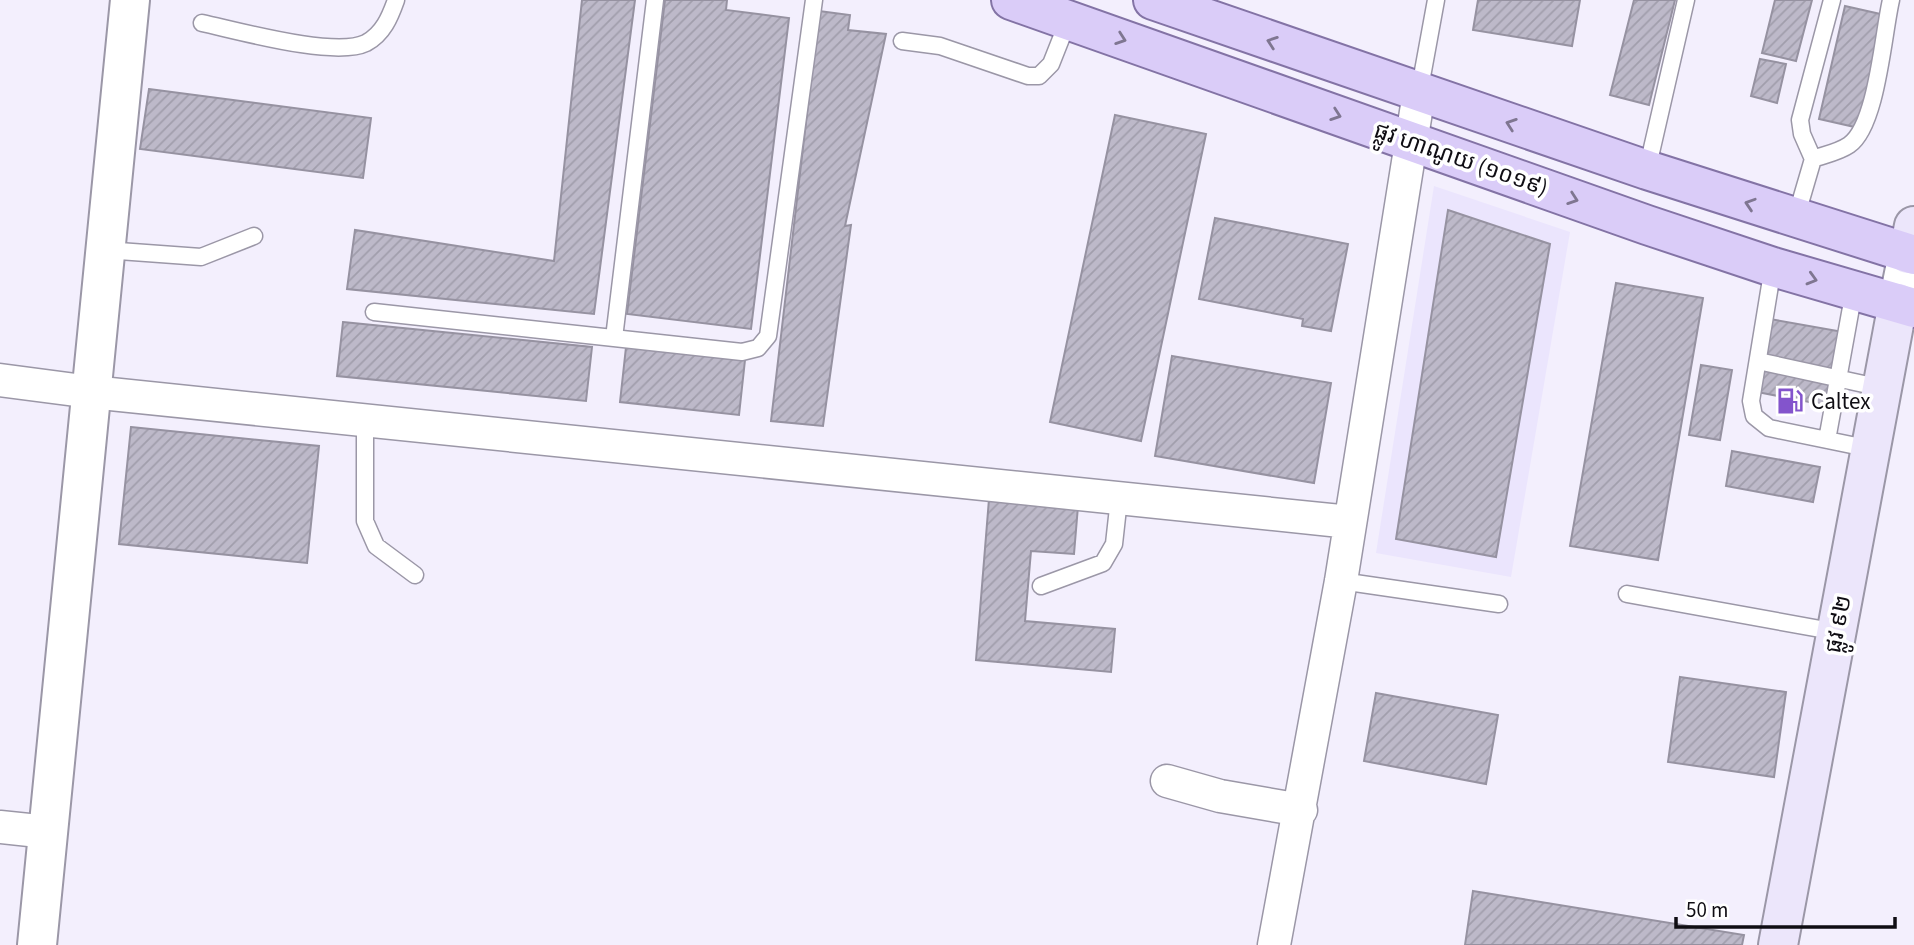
<svg xmlns="http://www.w3.org/2000/svg" width="1914" height="945" font-family="'Source Sans 3','Noto Sans Khmer',sans-serif">
<style>
.built{fill:#ebe5fd}
.building{fill:url(#building-hatch);stroke:#9692a1;stroke-width:2}
.lines{fill:none;stroke-linecap:round;stroke-linejoin:round}
.service-casing{stroke:#9b97a7;stroke-width:19}
.minor-casing{stroke:#9b97a7;stroke-width:35}
.tertiary-casing{stroke:#9b97a7;stroke-width:42}
.secondary-casing{stroke:#9b97a7;stroke-width:42}
.primary-casing{stroke:#8373a5;stroke-width:42}
.service{stroke:#fff;stroke-width:16}
.minor{stroke:#fff;stroke-width:32}
.tertiary{stroke:#fff;stroke-width:38}
.secondary{stroke:#ece6fb;stroke-width:38}
.primary{stroke:#daccf8;stroke-width:38}
.oneway{stroke:#7f7691}
.labels{text-anchor:middle;dominant-baseline:central;stroke-width:7;stroke-linejoin:round;paint-order:stroke}
.street-label{font-size:23px;fill:#0f0d13;stroke:#fff}
.poi-label{font-size:23px;fill:#0f0d13;stroke:#fff;text-anchor:start}
</style>
<defs>
<pattern id="building-hatch" width="6" height="6" patternUnits="userSpaceOnUse" patternTransform="scale(1.75)"><rect width="6" height="6" fill="#bdb9c9"/><path d="M-1 1l2-2M0 6l6-6M5 7l2-2" fill="none" stroke="#a19eac"/></pattern>
</defs>
<rect width="100%" height="100%" fill="#f3effd"/>
<!-- built -->
<path class="built" d="M 1434,186 L 1570,232 L 1511,577 L 1376,553 Z"/>
<!-- building -->
<path class="building" d="M 582,0 L 635,0 L 594,314 L 347,289 L 355,230 L 554,261 Z
M 665,0 L 727,0 L 726,10 L 789,18 L 751,329 L 627,314 Z
M 1478,0 L 1580,0 L 1572,46 L 1473,30 Z
M 1634,0 L 1675,0 L 1649,105 L 1610,95 Z
M 1775,0 L 1812,0 L 1796,61 L 1762,53 Z
M 1845,6 L 1885,15 L 1859,128 L 1819,119 Z
M 819,11 L 850,15 L 848,30 L 886,34 L 845,226 L 851,225 L 823,426 L 771,421 Z
M 1760,59 L 1786,64 L 1777,103 L 1751,96 Z
M 149,89 L 371,118 L 363,178 L 140,149 Z
M 1115,115 L 1206,134 L 1141,441 L 1050,422 Z
M 1448,210 L 1550,244 L 1496,557 L 1396,539 Z
M 1215,218 L 1348,244 L 1331,331 L 1302,326 L 1303,319 L 1199,299 Z
M 1616,283 L 1703,298 L 1658,560 L 1570,546 Z
M 1770,319 L 1849,333 L 1836,407 L 1757,392 Z
M 343,322 L 592,347 L 586,401 L 337,376 Z
M 626,347 L 745,360 L 739,415 L 620,402 Z
M 1172,356 L 1331,383 L 1314,483 L 1155,456 Z
M 1701,365 L 1732,370 L 1720,440 L 1689,435 Z
M 131,427 L 319,446 L 307,563 L 119,544 Z
M 1732,451 L 1820,467 L 1813,502 L 1726,486 Z
M 989,499 L 1078,506 L 1074,554 L 1031,551 L 1025,621 L 1115,629 L 1111,672 L 976,660 Z
M 1680,677 L 1786,692 L 1774,777 L 1668,762 Z
M 1376,693 L 1498,715 L 1486,784 L 1364,761 Z
M 1473,891 L 1744,935 L 1742,945 L 1465,945 Z"/>
<g class="lines">
<!-- service casing -->
<g class="service-casing">
<path id="service" d="M 202,23 C 239,31 335,58 366,43 C 383,34 390,17 396,0
M 902,41 L 940,46 L 1028,76 L 1039,76 L 1051,64 L 1068,21
M 1419,93 L 1436,0
M 1813,159 C 1824,155 1839,152 1849,145 C 1877,126 1883,34 1891,0
M 1647,170 L 1686,0
M 1796,217 L 1813,159 L 1802,134 L 1800,120 L 1832,0
M 105,250 L 201,257 L 254,236
M 1773,267 L 1751,401 L 1754,416 L 1769,428 L 1871,449
M 374,312 L 742,352 L 758,348 L 768,336 L 814,0
M 614,338 L 655,0
M 1758,361 L 1882,388
M 365,420 L 365,521 L 376,546 L 415,575
M 1827,440 L 1854,291
M 1341,581 L 1499,604
M 1041,586 L 1103,563 L 1114,544 L 1119,499
M 1627,594 L 1837,632"/>
</g>
<!-- minor casing -->
<g class="minor-casing">
<path id="minor" d="M 0,380 L 91,392 L 1350,522
M 1167,781 L 1220,796 L 1301,810
M 0,827 L 48,832
M 1274,945 L 1341,581 L 1419,93"/>
</g>
<!-- tertiary casing -->
<g class="tertiary-casing">
<path id="tertiary" d="M 1898,303 L 1908,254
M 37,945 L 130,0"/>
</g>
<!-- secondary casing -->
<g class="secondary-casing">
<path id="secondary" d="M 1908,254 L 1914,226
M 1778,945 L 1898,303"/>
</g>
<!-- primary casing -->
<g class="primary-casing">
<path id="primary" d="M 1011,0 L 1647,225 L 1773,267 L 1914,308
M 1153,0 L 1647,170 L 1914,255"/>
</g>
<!-- service -->
<use href="#service" class="service"/>
<!-- minor -->
<use href="#minor" class="minor"/>
<!-- tertiary -->
<use href="#tertiary" class="tertiary"/>
<!-- secondary -->
<use href="#secondary" class="secondary"/>
<!-- primary -->
<use href="#primary" class="primary"/>
</g>
<!-- one-way arrows -->
<defs><path id="oneway-chevron" d="M-2-3.5L2.5 0L-2 3.5" fill="none" stroke-width="1.6" stroke-linecap="round" stroke-linejoin="round" transform="scale(1.75)"/></defs>
<g class="oneway">
<use href="#oneway-chevron" transform="translate(1121 39) rotate(19)"/>
<use href="#oneway-chevron" transform="translate(1272 42) rotate(-161)"/>
<use href="#oneway-chevron" transform="translate(1336 115) rotate(19)"/>
<use href="#oneway-chevron" transform="translate(1511 124) rotate(-161)"/>
<use href="#oneway-chevron" transform="translate(1573 199) rotate(19)"/>
<use href="#oneway-chevron" transform="translate(1750 204) rotate(-162)"/>
<use href="#oneway-chevron" transform="translate(1812 279) rotate(16)"/>
</g>
<!-- icons -->
<defs>
<g id="fuel-bare" transform="scale(2.1)"><path d="M-5.5-6h7V0h2V4h1.3V-2.5L3-4.5l.8-.8L6-3V5H2.5V1h-1V6h-7ZM-4.2-4.7v3.2H.2V-4.7Z" fill="#8354cc" stroke="#fff" stroke-width="2.5" paint-order="stroke"/></g>
</defs>
<g fill-rule="evenodd">
<use href="#fuel-bare" x="1790" y="401"/>
</g>
<g class="labels">
<!-- street labels -->
<g class="street-label">
<text transform="translate(1461 159) rotate(19)">ផ្លូវ ហាណូយ (១០១៩)</text>
<text transform="translate(1838 624) rotate(-79)">ផ្លូវ ៩២</text>
</g>
<!-- poi labels -->
<g class="poi-label">
<text x="1811" y="401">Caltex</text>
</g>
</g>
<!-- scale -->
<path d="M1676 917v10h219v-10" fill="none" stroke="#0f0d13" stroke-width="3.5"/>
<text x="1686" y="917" font-size="21" fill="#0f0d13" stroke="#ffffff" stroke-width="5" paint-order="stroke">50 m</text>
</svg>
